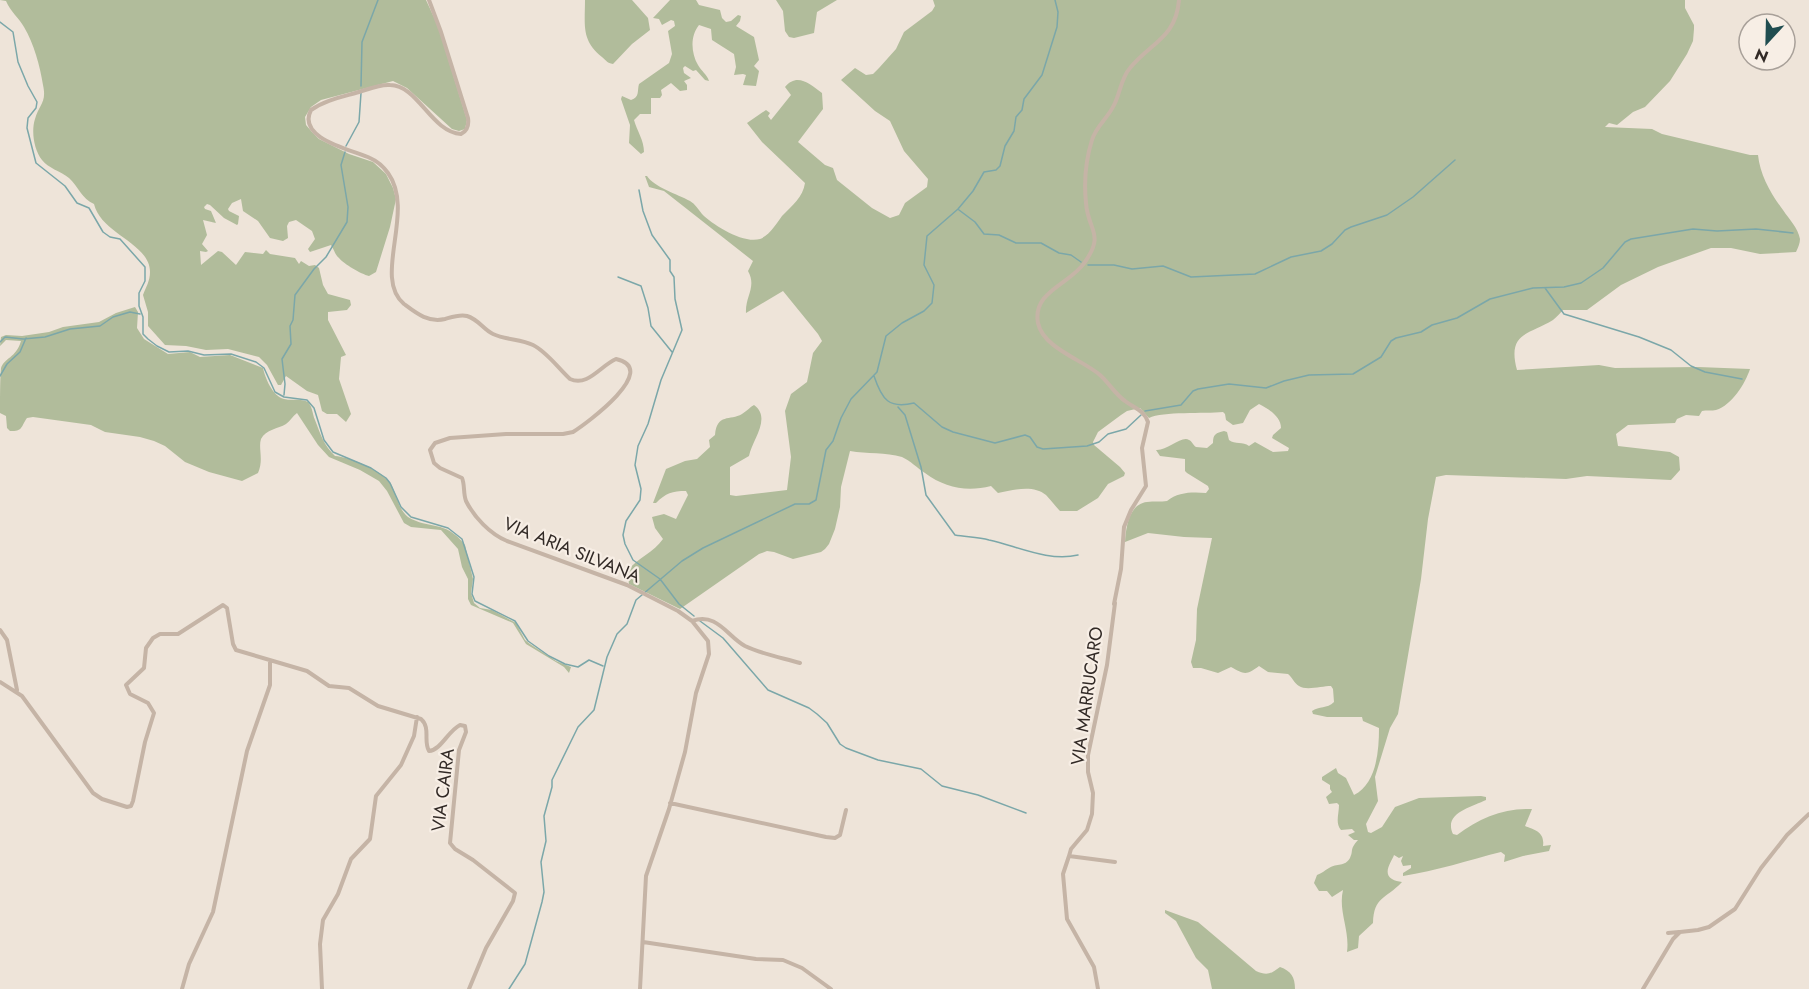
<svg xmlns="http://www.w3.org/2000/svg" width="1809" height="989" font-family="Jost,sans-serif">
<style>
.green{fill:#b1bc9b}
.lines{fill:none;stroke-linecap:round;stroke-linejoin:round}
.stream{stroke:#7ba7a9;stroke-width:1.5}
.minor{stroke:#c5b4a6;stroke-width:4}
.labels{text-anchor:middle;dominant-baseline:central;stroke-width:4.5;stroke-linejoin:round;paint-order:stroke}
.street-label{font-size:18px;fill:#322a26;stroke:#f7eee5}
</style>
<rect width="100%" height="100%" fill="#eee4d9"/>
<!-- green -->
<path class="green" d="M 0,0 L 426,0 L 438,26 L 467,120 L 465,129 L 459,131 L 452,129 L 407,88 L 393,81 L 321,100 L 311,107 L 305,117 L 306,125 L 312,132 L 319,139 L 349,154 L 373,162 L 386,174 L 393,188 L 396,199 L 390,227 L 376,272 L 369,276 C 361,274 344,264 339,258 C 335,255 334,249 331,245 L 310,252 L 308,249 L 315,239 L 312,231 L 296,220 L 289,222 L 287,226 L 288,238 L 283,241 L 270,238 L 258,221 L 243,211 L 241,199 L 232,203 L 228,209 L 229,211 L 239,216 L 238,224 L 237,225 L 224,218 L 210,205 L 207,204 L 204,207 L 205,209 L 211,211 L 216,223 L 203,220 L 207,235 L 202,244 L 208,251 L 206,252 L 200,251 L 201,265 L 218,251 L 222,252 L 236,265 L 245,252 L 263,254 L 266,250 L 270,254 L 295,258 L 299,264 L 301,261 L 309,266 L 315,265 L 319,268 L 323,285 L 328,294 L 350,300 L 351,305 L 347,310 L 328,312 L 328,320 L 346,355 L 341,357 L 339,379 L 351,414 L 346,422 L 337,414 L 327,414 L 322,411 L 318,395 L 307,391 L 286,376 L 281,385 L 278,385 L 267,365 L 259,357 L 228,349 L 206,350 L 186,346 L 165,345 L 148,326 L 148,312 L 143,295 C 146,287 150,281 150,272 C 150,243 101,234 94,204 C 82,199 78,186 69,178 C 60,171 48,168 42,160 C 34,150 31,131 35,119 C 39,104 47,103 43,85 C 40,66 34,44 24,27 C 19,18 10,11 6,1 Z
M 585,0 L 632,0 L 648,18 L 650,30 L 632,44 L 613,64 C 607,63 607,61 602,57 C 581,40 585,25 585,0 Z
M 670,0 L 696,0 L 699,5 L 720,10 L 722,18 L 726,22 L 731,21 L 738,15 L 741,16 L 740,21 L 736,26 L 754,37 L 759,60 L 754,66 L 759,71 L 756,86 L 743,85 L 746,75 L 743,74 L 734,75 L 736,67 L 734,54 L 712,40 L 711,29 L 699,25 C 690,36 691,53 698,65 C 701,71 707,74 709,81 L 705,80 L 696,70 L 693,71 L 685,66 L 683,68 L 684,73 L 691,78 L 684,81 L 687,85 L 687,90 L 680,91 L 671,83 L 661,90 L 662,95 L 660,98 L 651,98 L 651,114 L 640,114 L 634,120 C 637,131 644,140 644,152 L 641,154 L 629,143 L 630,125 L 621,99 L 622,96 L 631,100 C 640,97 637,91 639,84 L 669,63 L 672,54 L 668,31 L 675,26 L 674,21 L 671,20 L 662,25 L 659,19 L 653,18 Z
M 776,0 L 837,0 L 817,12 L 814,33 L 794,38 L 789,37 L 785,31 L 783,11 Z
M 933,0 L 1685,0 L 1685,8 L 1694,25 L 1694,29 L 1693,41 L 1687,54 L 1670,81 L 1645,107 L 1633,112 L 1617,125 L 1609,123 L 1605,127 L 1652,129 L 1662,134 L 1750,155 L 1758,155 C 1760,175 1771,194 1783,210 C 1789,219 1798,228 1800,239 C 1800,243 1798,248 1796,252 L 1760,254 L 1731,248 L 1711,248 L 1658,267 L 1621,285 L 1587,310 L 1563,310 C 1560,313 1557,317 1553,320 C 1528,335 1507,333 1517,370 L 1599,365 L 1615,368 L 1698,367 L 1750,369 C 1745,384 1732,405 1716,410 C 1712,411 1706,410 1702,411 L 1699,416 L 1686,415 L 1677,419 L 1675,423 L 1628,425 L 1616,434 L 1618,446 L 1670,452 L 1679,457 L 1680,470 L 1671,480 L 1587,476 L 1566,479 L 1446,475 L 1436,477 L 1428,519 L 1421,579 L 1398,714 L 1390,728 L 1375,777 L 1378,801 L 1366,824 L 1368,832 L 1371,833 L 1382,827 L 1395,807 L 1419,798 L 1481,796 L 1486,797 L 1486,800 C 1472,807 1443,813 1453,834 L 1457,835 C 1479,818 1504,808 1532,809 L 1525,826 C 1535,830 1545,832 1543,846 L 1551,845 L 1549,851 L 1523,856 L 1504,862 L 1505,855 L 1501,852 C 1469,860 1436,871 1403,876 L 1403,873 L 1411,868 L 1411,865 L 1403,866 L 1401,861 L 1403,856 L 1399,858 L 1394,855 C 1392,861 1382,873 1392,879 C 1395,881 1398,881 1402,882 C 1385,900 1374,896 1373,923 L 1359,936 L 1358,948 L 1347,952 C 1350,930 1338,911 1343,890 L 1332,897 L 1327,891 L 1319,891 L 1314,883 L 1317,875 C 1322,873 1324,871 1329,868 C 1337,863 1345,867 1350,858 C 1354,850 1349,850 1358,840 L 1354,840 L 1348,835 L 1355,832 L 1352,829 L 1341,830 C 1335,823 1339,814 1339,805 L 1337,803 L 1329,804 L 1326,797 L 1332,792 L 1330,789 L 1330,785 L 1322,780 L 1322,777 L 1336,768 L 1338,773 L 1346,778 L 1354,795 C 1376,784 1379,753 1379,728 L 1363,721 L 1362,717 L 1327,717 L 1313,714 L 1312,711 C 1319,706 1327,709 1334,702 L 1333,689 L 1331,686 C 1322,686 1306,691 1299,686 C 1294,683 1292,677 1288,674 L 1268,672 L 1259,666 C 1246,676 1244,674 1231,667 L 1218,673 L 1201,668 L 1193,668 L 1191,662 L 1196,640 L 1197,609 L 1212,538 L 1184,537 L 1148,533 L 1125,542 C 1126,527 1129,504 1147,502 C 1154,501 1161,502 1167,501 C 1178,492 1192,492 1206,493 L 1209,489 L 1208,486 L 1187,473 L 1185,471 L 1185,459 L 1160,456 L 1156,450 C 1167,451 1182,435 1189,440 C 1192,441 1193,445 1196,447 L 1207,448 L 1213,443 C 1213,434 1216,433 1224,431 L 1227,432 L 1229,440 C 1235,445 1243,441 1249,446 L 1255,442 L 1273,452 L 1288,451 L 1289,448 L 1272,438 L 1273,435 L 1281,428 C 1281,417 1269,409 1259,404 L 1250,410 L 1243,423 L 1233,425 L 1226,420 L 1225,414 L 1223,412 C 1204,414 1163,411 1149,418 L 1140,408 L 1127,411 L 1121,415 L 1098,432 L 1093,442 L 1094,445 L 1120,467 L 1125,473 L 1124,476 L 1108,484 L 1098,498 L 1077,511 L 1060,511 C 1055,506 1051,500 1046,495 C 1033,484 1013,490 998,493 L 991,486 C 967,492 945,488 925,473 C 917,468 911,461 902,457 C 886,452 867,454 850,451 L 841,487 L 840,507 L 835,529 L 829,544 L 825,549 L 821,552 L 793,559 L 774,552 L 767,551 L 759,554 L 680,609 L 629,584 L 627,571 C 638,558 654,552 663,539 L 655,528 L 652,517 L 664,514 L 676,519 L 688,495 L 686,491 C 672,491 666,493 656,503 L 653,503 L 666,469 L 685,461 L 697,459 L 710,447 L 709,440 L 715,435 C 717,413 730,421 742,414 C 747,411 750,407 754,405 C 772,418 752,440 749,456 L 730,467 L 730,495 L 736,496 L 787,490 L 791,457 L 785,411 L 791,394 L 807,382 L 813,353 L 822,341 L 818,334 L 783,291 L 746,313 C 745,296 757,287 748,271 L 753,261 L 664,191 L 649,187 L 645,176 L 647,176 C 654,187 677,194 690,201 C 695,204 698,209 702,214 C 713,225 743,244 760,239 C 770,235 776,224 782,216 C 792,206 803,197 805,183 L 762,142 L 747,123 L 766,110 L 770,113 L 768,116 L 771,120 L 791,95 L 785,87 C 797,72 810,84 822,93 L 823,109 L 798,142 L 825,165 L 833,168 L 837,180 L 872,208 L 890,218 L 899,215 L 905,203 L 927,187 L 928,179 L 904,151 L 890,121 L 875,111 L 841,80 L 855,68 L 866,75 L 873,74 L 879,68 L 896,49 L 904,32 L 932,11 L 935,6 Z
M 135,307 L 138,312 L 137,328 L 144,339 L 168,354 L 190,352 L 200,357 L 230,355 L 263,368 C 265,377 272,396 284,399 C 292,401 300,398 308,402 C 313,408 312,413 315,420 C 320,433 324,446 335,456 C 349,457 382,470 391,484 C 397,495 398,509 408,517 C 429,530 445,519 465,545 L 473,579 L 471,593 L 474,603 L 480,608 L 492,610 L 516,623 L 525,640 L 530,644 L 556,661 L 571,667 L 569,673 L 564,667 L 526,644 L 513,623 L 471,605 L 468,599 L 468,579 L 462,567 L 458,549 L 441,530 L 411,527 L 404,523 L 387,491 L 379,481 L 360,470 L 329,457 L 318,445 L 297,413 C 293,416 290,421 286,424 C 278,429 266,429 261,439 C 258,448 264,460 258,473 L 242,481 L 209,472 L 185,462 L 165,446 L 154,441 L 140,437 L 105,432 L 91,425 L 33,417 L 27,418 C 21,426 23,432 10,431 L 7,428 L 6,416 L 0,413 C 0,402 0,378 1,368 C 4,358 16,358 21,341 L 6,340 L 0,346 L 1,337 L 6,335 L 22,336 L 49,332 L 63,327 L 99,322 L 116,313 Z
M 1165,910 L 1198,922 L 1256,971 C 1267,976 1271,974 1280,967 C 1291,971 1295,977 1295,989 L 1212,989 L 1208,970 L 1196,958 L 1176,921 L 1165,913 Z"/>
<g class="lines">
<!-- stream -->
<path class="stream" d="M 0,22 L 13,32 L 18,62 L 28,86 L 37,102 L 36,108 L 28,118 L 27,128 L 36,163 L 65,186 L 77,203 L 89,208 L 103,232 L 110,237 L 120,239 L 145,267 L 145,281 L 139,293 L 139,306 L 143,317 L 143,334 L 148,339 L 157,346 L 169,352 L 188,351 L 204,355 L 231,354 L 256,362 L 264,368 L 275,392 L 284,397 L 307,400 L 314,408 L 324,440 L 333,452 L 371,468 L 386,478 L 390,483 L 401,507 L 411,517 L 448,528 L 462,539 L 474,577 L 472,594 L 475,601 L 515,621 L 528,641 L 549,656 L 565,664 L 578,667 L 589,660 L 603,666
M 361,86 L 362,42 L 378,0
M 346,146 L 359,122 L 361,93
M 639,190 L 643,211 L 652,235 L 670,260 L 670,271 L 674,277 L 675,299 L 682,330 L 661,380 L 648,424 L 638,446 L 635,465 L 641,489 L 640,500 L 626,521 L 623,535 L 625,544 L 633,560 L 660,579 L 679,604 L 694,616
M 959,210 L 975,222 L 984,234 L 999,235 L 1016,243 L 1041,243 L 1059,253 L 1071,255 L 1081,262
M 1088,265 L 1114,265 L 1132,269 L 1163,266 L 1191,277 L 1255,274 L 1291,257 L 1321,251 L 1332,244 L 1345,230 L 1351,227 L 1387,215 L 1413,197 L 1455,160
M 618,277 L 641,286 L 648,308 L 651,326 L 672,352
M 1545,288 L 1564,314 L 1639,337 L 1671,350 L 1691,366 L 1705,372 L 1742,379
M 0,342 L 5,337 L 23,339 L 45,337 L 70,329 L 100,326 L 113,317 L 130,312 L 140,314
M 0,376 L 7,364 L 20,352 L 26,338
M 874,376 C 882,400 889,409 914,403 L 942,427 L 953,432 L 995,443 L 1025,435 L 1030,437 L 1037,447 L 1043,449 L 1087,446 L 1099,442 L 1108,434 L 1126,429 L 1141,415
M 284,395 L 285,384 L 282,359 L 291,344 L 290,326 L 293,320 L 295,295 L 314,269 L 326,257 L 347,222 L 348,207 L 341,165 L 345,152
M 898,407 L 905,415 L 921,467 L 926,495 L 955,535 C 966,537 978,537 989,540 C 1017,546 1048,562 1078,555
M 1145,411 L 1181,405 L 1193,391 L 1198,389 L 1229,384 L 1266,388 L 1284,381 L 1309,375 L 1353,374 L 1381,357 L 1391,341 L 1396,338 L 1421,332 L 1432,325 L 1457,318 L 1490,299 L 1533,288 L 1564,287 L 1581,283 L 1603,268 L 1625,242 L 1631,239 L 1693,229 L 1717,231 L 1756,229 L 1793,233
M 700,621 L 723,638 L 768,690 L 809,708 L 817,714 L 827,723 L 840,744 L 846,748 L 878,760 L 921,769 L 942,786 L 978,795 L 1026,813
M 509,989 L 525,964 L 542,902 L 544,892 L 541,862 L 546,841 L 544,816 L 552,787 L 552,780 L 578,727 L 594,710 L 607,657 L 617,634 L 627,624 L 636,600 L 682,561 L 703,548 L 795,504 L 809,504 L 816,500 L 826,450 L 833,441 L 841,418 L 851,399 L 877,372 L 886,336 L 902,323 L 924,311 L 932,303 L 934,285 L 924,265 L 927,236 L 958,209 L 973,191 L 984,172 L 996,170 L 1000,166 L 1005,146 L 1014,131 L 1016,117 L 1022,110 L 1024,99 L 1042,75 L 1057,27 L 1058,12 L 1055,0"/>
<!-- minor -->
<path class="minor" d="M 429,0 L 441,32 L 468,118 C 469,125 467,131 461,134 C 431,132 418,85 390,85 C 380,84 369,89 359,92 C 342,97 325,100 311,110 C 296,139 353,150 370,158 C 377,161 383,166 388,173 C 416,212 372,277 404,304 C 416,313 428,323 445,319 C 452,317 460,314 467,316 C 478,319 484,330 493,334 C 506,340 521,339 533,345 C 547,352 558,368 570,379 C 588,387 600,366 616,359 C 661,369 587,423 573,432 L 563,434 L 506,434 L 450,438 L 435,443 L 430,450 L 434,463 L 440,468 L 462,478 C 465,485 463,493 466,501 C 474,517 490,534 507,541 L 627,585 L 678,611 L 692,621 L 708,641 L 709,654 L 696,693 L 685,752 L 669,809 L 646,876 L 640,989
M 1114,604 L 1121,569 L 1124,527 L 1131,510 L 1146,486 L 1142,448 L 1148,422 C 1144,410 1134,408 1125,401 C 1115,394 1109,383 1100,375 C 1083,360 1043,348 1038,323 C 1032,291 1071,284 1085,262 C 1105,233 1088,231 1086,203 C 1084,183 1086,159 1092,140 C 1096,126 1108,118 1114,105 C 1120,94 1121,78 1130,68 C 1150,43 1176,38 1179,0
M 692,621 C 717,612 727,636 745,646 C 761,654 783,658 800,663
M 0,630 L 7,640 L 17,690
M 0,682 L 22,696 L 93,793 L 102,799 L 127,807 L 131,806 L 133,801 L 145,742 L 154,713 L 148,703 L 130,694 L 126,685 L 144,668 L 146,648 L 153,638 L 160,634 L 178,634 L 223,605 L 227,608 L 233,644 L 236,650 L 307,671 L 329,686 L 349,688 L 378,706 L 421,719 C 431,728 423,741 429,751 C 441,750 448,731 460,725 L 465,726 L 466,732 L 459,750 L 450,843 L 455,849 L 473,860 L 515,893 L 513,901 L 486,948 L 469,989
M 670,803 L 826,837 L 835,838 L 840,835 L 846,810
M 1069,856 L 1071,849 L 1087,830 L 1092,814 L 1093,793 L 1088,772 L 1088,755 L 1107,665 L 1115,603
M 1668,933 L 1679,932
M 643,942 L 756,959 L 783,960 L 802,968 L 831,989
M 182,989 L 189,964 L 213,912 L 247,751 L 270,685 L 270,661
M 322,989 L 320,944 L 323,920 L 338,894 L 351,859 L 370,839 L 376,796 L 401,765 L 414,736 L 417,717
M 1098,989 L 1094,967 L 1067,919 L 1063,874 L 1069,856 L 1115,862
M 1643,989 L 1673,939 L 1680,932 L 1698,930 L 1709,927 L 1735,909 L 1761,868 L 1787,835 L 1809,814"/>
</g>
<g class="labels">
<!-- street labels -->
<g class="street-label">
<text transform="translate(572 550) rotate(22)">VIA ARIA SILVANA</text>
<text transform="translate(1087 696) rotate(-82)">VIA MARRUCARO</text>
<text transform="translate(443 790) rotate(-83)">VIA CAIRA</text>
</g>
</g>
<!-- north arrow -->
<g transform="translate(1767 42) rotate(202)"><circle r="28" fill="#f7eee5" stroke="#a8a099" stroke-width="1.5"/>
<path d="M0-4.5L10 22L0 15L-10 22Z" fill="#204d50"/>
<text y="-9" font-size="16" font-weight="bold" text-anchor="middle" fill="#322a26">N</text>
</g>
</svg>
